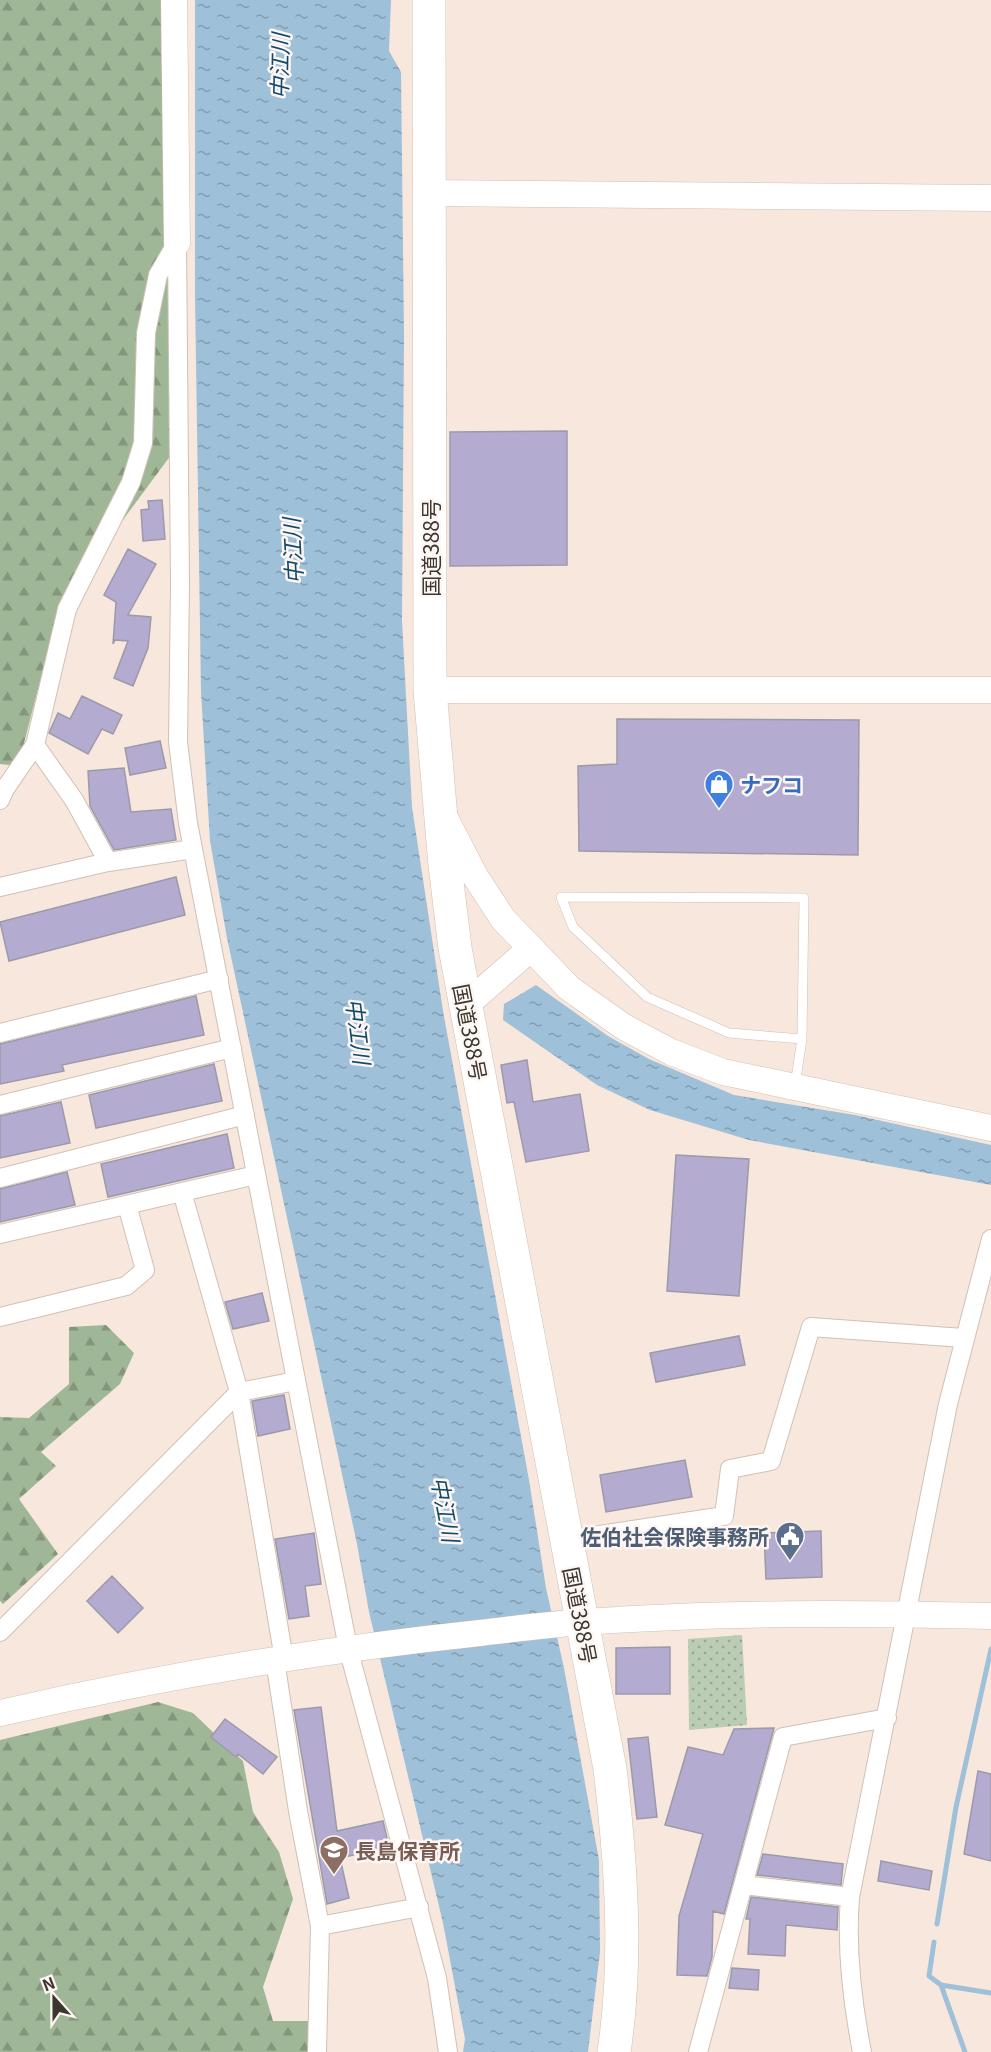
<svg xmlns="http://www.w3.org/2000/svg" width="991" height="2052" font-family="Georgia,'Noto Sans JP',serif">
<style>
.grass{fill:url(#grass-dots)}
.forest{fill:url(#forest-firs)}
.water{fill:url(#water-ripples)}
.lines{fill:none;stroke-linecap:round;stroke-linejoin:round}
.stream{stroke:#9ec0d9;stroke-width:5}
.building{fill:#b3acd0;stroke:#9c9aaa;stroke-width:1.5}
.lane-casing{stroke:#d0c0b5;stroke-width:10}
.street-casing{stroke:#d0c0b5;stroke-width:20}
.secondary-casing{stroke:#d0c0b5;stroke-width:27}
.highway-casing{stroke:#d0c0b5;stroke-width:34}
.lane{stroke:#fff;stroke-width:9}
.street{stroke:#fff;stroke-width:18}
.secondary{stroke:#fff;stroke-width:26}
.highway{stroke:#fff;stroke-width:33}
.labels{text-anchor:middle;dominant-baseline:central;stroke-width:5;stroke-linejoin:round;paint-order:stroke}
.street-label{font-size:21px;fill:#3c3631;stroke:#fdf6f2}
.shop-label{font-size:21px;font-weight:bold;fill:#366cbe;stroke:#fdf6f2;text-anchor:start}
.service-label{font-size:21px;font-weight:bold;fill:#4e5e75;stroke:#fdf6f2;text-anchor:end}
.education-label{font-size:21px;font-weight:bold;fill:#785e54;stroke:#fdf6f2;text-anchor:start}
.water-label{font-size:22px;font-style:italic;fill:#104a6c;stroke:#fdf6f2}
</style>
<defs>
<pattern id="grass-dots" width="8" height="8" patternUnits="userSpaceOnUse" patternTransform="scale(1.5)"><rect width="8" height="8" fill="#baccb4"/><path d="M2 2h.1M6 6h.1" fill="none" stroke="#98a693" stroke-width="1.8" stroke-linecap="round"/></pattern>
<pattern id="forest-firs" width="22" height="20" patternUnits="userSpaceOnUse" patternTransform="scale(1.5)"><rect width="22" height="20" fill="#a0b797"/><path d="M5 1l3.5 6h-7zM16 11l3.5 6h-7z" fill="#84967c"/></pattern>
<pattern id="water-ripples" width="26" height="14" patternUnits="userSpaceOnUse" patternTransform="scale(1.5)"><rect width="26" height="14" fill="#9ec0d9"/><path d="M2 4q2-2 4 0t4 0M15 11q2-2 4 0t4 0" fill="none" stroke="#829db1"/></pattern>
</defs>
<rect width="100%" height="100%" fill="#f8e7dc"/>
<!-- grass -->
<path class="grass" d="M 742,1635 L 747,1725 L 689,1730 L 688,1639 Z"/>
<!-- forest -->
<path class="forest" d="M 0,0 L 163,0 L 171,455 L 60,605 L 18,766 L 0,764 Z
M 106,1325 L 134,1353 L 120,1384 L 41,1452 L 56,1466 L 19,1499 L 58,1554 L 3,1604 L 0,1601 L 0,1417 L 29,1418 L 69,1384 L 69,1327 Z
M 158,1702 L 193,1713 L 243,1761 L 253,1812 L 279,1852 L 293,1899 L 263,1987 L 273,2021 L 311,2021 L 311,2052 L 0,2052 L 0,1740 Z"/>
<!-- water -->
<path class="water" d="M 195,0 L 391,0 L 389,51 L 401,72 L 404,336 L 402,621 L 412,807 L 443,1011 L 529,1480 L 546,1588 L 564,1668 L 599,1860 L 600,1952 L 588,2052 L 463,2052 L 465,2039 L 443,1923 L 369,1612 L 357,1544 L 227,938 L 210,841 L 201,692 L 195,297 Z
M 536,985 L 608,1036 L 649,1059 L 734,1095 L 855,1115 L 991,1145 L 991,1185 L 749,1140 L 650,1110 L 597,1085 L 503,1020 L 504,1004 Z"/>
<g class="lines">
<!-- stream -->
<path class="stream" d="M 937,1924 L 956,1807 L 991,1649
M 934,1942 L 929,1976 L 941,1985 L 965,2052
M 941,1985 L 991,1993"/>
</g>
<!-- building -->
<path class="building" d="M 567,431 L 567,565 L 450,566 L 450,432 Z
M 162,500 L 165,539 L 143,541 L 141,510 L 149,509 L 148,501 Z
M 128,549 L 156,564 L 128,615 L 151,617 L 148,648 L 133,686 L 114,678 L 128,641 L 115,640 L 113,644 L 116,602 L 104,595 Z
M 82,696 L 122,715 L 113,734 L 102,729 L 88,754 L 49,733 L 58,713 L 70,719 Z
M 617,719 L 859,720 L 858,855 L 579,851 L 578,766 L 617,764 Z
M 160,741 L 166,768 L 130,775 L 125,748 Z
M 124,768 L 131,812 L 171,809 L 176,840 L 114,850 L 90,806 L 88,771 Z
M 176,877 L 185,915 L 9,961 L 0,922 Z
M 196,996 L 204,1035 L 62,1065 L 64,1071 L 0,1084 L 0,1044 Z
M 527,1060 L 533,1102 L 580,1094 L 589,1151 L 526,1162 L 514,1102 L 507,1103 L 501,1065 Z
M 214,1064 L 222,1101 L 96,1128 L 89,1095 Z
M 61,1102 L 70,1143 L 0,1158 L 0,1116 Z
M 227,1134 L 234,1168 L 108,1197 L 101,1164 Z
M 676,1155 L 749,1159 L 739,1296 L 667,1291 Z
M 67,1172 L 75,1205 L 0,1222 L 0,1189 Z
M 262,1293 L 269,1321 L 233,1329 L 225,1302 Z
M 739,1336 L 745,1365 L 656,1382 L 650,1353 Z
M 284,1395 L 290,1429 L 258,1436 L 252,1401 Z
M 685,1460 L 692,1497 L 606,1512 L 600,1475 Z
M 821,1531 L 822,1577 L 766,1579 L 764,1533 Z
M 314,1533 L 321,1584 L 305,1586 L 309,1616 L 289,1619 L 275,1539 Z
M 112,1576 L 143,1608 L 118,1633 L 87,1601 Z
M 670,1647 L 670,1694 L 616,1694 L 616,1648 Z
M 321,1707 L 337,1831 L 383,1821 L 389,1847 L 340,1858 L 349,1898 L 327,1904 L 294,1710 Z
M 225,1719 L 277,1757 L 263,1774 L 238,1754 L 236,1757 L 211,1737 Z
M 774,1728 L 724,1914 L 713,1911 L 712,1957 L 707,1976 L 677,1975 L 679,1916 L 703,1834 L 665,1825 L 688,1747 L 723,1755 L 734,1729 Z
M 648,1737 L 657,1817 L 637,1819 L 628,1739 Z
M 978,1771 L 991,1774 L 991,1861 L 964,1854 Z
M 763,1854 L 843,1864 L 841,1885 L 757,1875 Z
M 881,1861 L 932,1871 L 929,1890 L 878,1881 Z
M 751,1897 L 838,1907 L 837,1930 L 786,1925 L 785,1956 L 748,1954 L 750,1919 L 746,1919 Z
M 732,1968 L 759,1970 L 758,1990 L 729,1988 Z"/>
<g class="lines">
<!-- lane casing -->
<g class="lane-casing">
<path id="lane" d="M 795,1085 L 802,1039 L 729,1033 L 647,997 L 573,927 L 561,897 L 804,898 L 802,1039"/>
</g>
<!-- street casing -->
<g class="street-casing">
<path id="street" d="M 177,243 L 180,585 L 178,742 L 188,823 L 348,1648 L 437,1978 L 448,2052
M 35,745 L 74,800 L 108,862
M 0,800 L 5,789 L 35,745 L 67,609 L 131,482 L 143,443 L 146,333 L 158,275 L 176,244
M 0,887 L 108,862 L 193,849
M 0,1033 L 219,979
M 0,1105 L 232,1048
M 0,1178 L 245,1115
M 182,1192 L 239,1392 L 284,1659
M 0,1234 L 256,1175
M 0,1317 L 126,1286 L 145,1270 L 127,1205
M 567,1540 L 724,1516 L 730,1469 L 771,1461 L 811,1327 L 963,1338
M 0,1632 L 239,1392 L 296,1381
M 275,1660 L 298,1811 L 320,1926 L 317,2052
M 743,1885 L 850,1897
M 320,1926 L 419,1907
M 698,2052 L 783,1737 L 887,1718
M 862,2052 C 852,2001 846,1948 850,1897 L 948,1404 L 991,1239"/>
</g>
<!-- secondary casing -->
<g class="secondary-casing">
<path id="secondary" d="M 174,0 L 177,243
M 430,193 L 991,198
M 430,690 L 991,690
M 445,818 L 475,876 L 503,919 L 569,988 L 624,1027 L 671,1052 L 723,1072 L 991,1128
M 466,1005 L 530,949
M 0,1713 C 158,1677 318,1650 480,1633 C 515,1629 550,1624 585,1622 C 720,1612 856,1613 991,1616"/>
</g>
<!-- highway casing -->
<g class="highway-casing">
<path id="highway" d="M 429,0 L 430,690 L 445,865 L 455,948 L 610,1769 C 621,1862 628,1959 614,2052"/>
</g>
<!-- lane -->
<use href="#lane" class="lane"/>
<!-- street -->
<use href="#street" class="street"/>
<!-- secondary -->
<use href="#secondary" class="secondary"/>
<!-- highway -->
<use href="#highway" class="highway"/>
</g>
<!-- icons -->
<defs>
<g id="shop-pin" transform="scale(1.5)"><path d="M0 17L-7.5 6A9.5 9.5 0 1 1 7.5 6Z" fill="#3f7fe0" stroke="#fdf6f2"/><path d="M-5-2.5h2.3a2.7 3.5 0 0 1 5.4 0H5L5.5 6h-11ZM-1.5-2.5h3a1.5 2.3 0 0 0-3 0Z" fill="#fff"/></g>
<g id="civic-pin" transform="scale(1.5)"><path d="M0 17L-7.5 6A9.5 9.5 0 1 1 7.5 6Z" fill="#5c6f8a" stroke="#fdf6f2"/><path d="M-.6-6.5H3V-4.5H.6V-3L4-1V1h2V6H-6V1h2V-1L-.6-3ZM-1.2 2.5V6h2.4V2.5Z" fill="#fff"/></g>
<g id="school-pin" transform="scale(1.5)"><path d="M0 17L-7.5 6A9.5 9.5 0 1 1 7.5 6Z" fill="#8d6e63" stroke="#fdf6f2"/><path d="M0-5L7-2L0 1L-7-2ZM-4 1L0 2.5L4 1V4Q0 6-4 4Z" fill="#fff"/></g>
</defs>
<g fill-rule="evenodd">
<use href="#shop-pin" x="719" y="784"/>
<use href="#civic-pin" x="790" y="1536"/>
<use href="#school-pin" x="334" y="1850"/>
</g>
<g class="labels">
<!-- street labels -->
<g class="street-label">
<text transform="translate(430 548) rotate(-90)">国道388号</text>
<text transform="translate(471 1032) rotate(79)">国道388号</text>
<text transform="translate(581 1615) rotate(79)">国道388号</text>
</g>
<!-- shop labels -->
<g class="shop-label">
<text x="740" y="784">ナフコ</text>
</g>
<!-- service labels -->
<g class="service-label">
<text x="769" y="1536">佐伯社会保険事務所</text>
</g>
<!-- education labels -->
<g class="education-label">
<text x="355" y="1850">長島保育所</text>
</g>
<!-- water labels -->
<g class="water-label">
<text transform="translate(278 66) rotate(-89)">中江川</text>
<text transform="translate(291 551) rotate(-93)">中江川</text>
<text transform="translate(360 1031) rotate(83)">中江川</text>
<text transform="translate(447 1509) rotate(79)">中江川</text>
</g>
</g>
<!-- north arrow -->
<g transform="translate(54 1998) rotate(339)" stroke="#fdf6f2" stroke-width="4.5" paint-order="stroke">
<path d="M0-4.5L10 22L0 15L-10 22Z" fill="#3c3631"/>
<text y="-9" font-size="16" font-weight="bold" text-anchor="middle" fill="#3c3631">N</text>
</g>
</svg>
